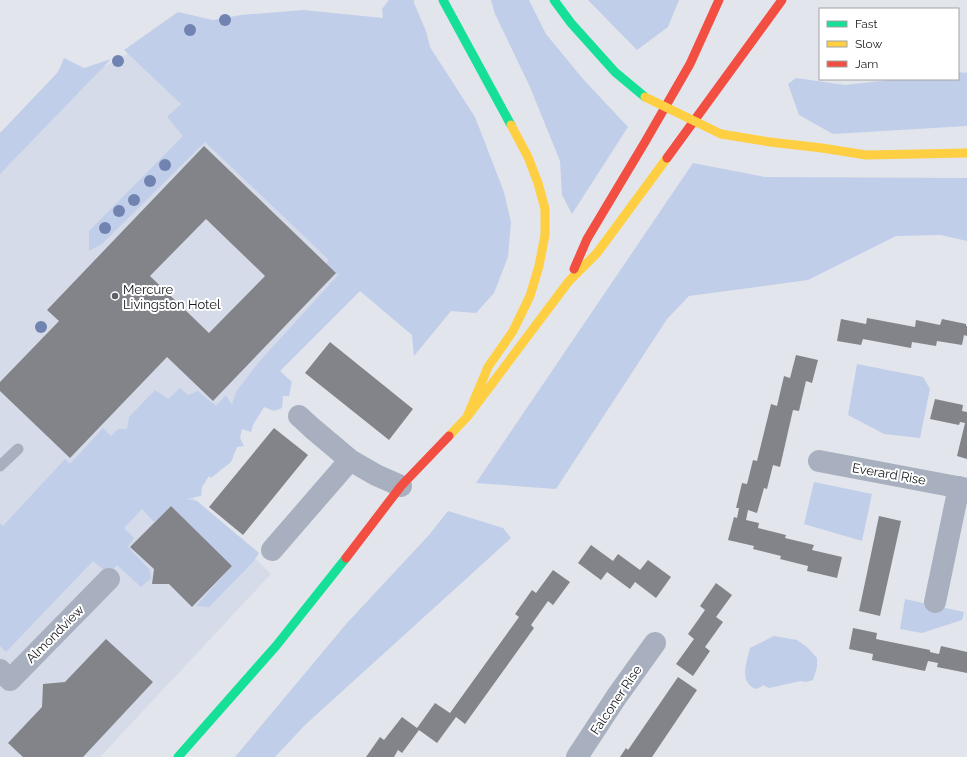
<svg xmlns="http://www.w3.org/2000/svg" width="967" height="757" font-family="Raleway,sans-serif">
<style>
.built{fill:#d5dbe8}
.green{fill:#c1cee9}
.building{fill:#828489;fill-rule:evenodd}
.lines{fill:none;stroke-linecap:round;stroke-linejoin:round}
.lane{stroke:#a8b0c0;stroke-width:11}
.street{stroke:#a8b0c0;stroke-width:22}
.fast{stroke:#16e098;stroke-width:9}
.slow{stroke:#ffcf43;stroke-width:9}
.jam{stroke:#f24e42;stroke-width:9}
.slow-bridge{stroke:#ffcf43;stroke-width:9}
.tree{fill:#7183b1}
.poi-dot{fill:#5d6064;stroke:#fff;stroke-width:1.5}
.labels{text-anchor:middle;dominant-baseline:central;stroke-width:4;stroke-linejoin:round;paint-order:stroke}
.poi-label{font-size:13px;fill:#16181c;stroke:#fff;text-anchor:start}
.street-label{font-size:13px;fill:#16181c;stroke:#fff}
</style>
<rect width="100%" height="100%" fill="#e2e5eb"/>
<!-- built -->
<path class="built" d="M 144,45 L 369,248 L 342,290 L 218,454 L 164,469 L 271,574 L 100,757 L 0,757 L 0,156 L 75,82 Z"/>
<!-- green -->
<path class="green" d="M 389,0 L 414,0 L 414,3 L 426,31 L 430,47 L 475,117 L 504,192 L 511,222 L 508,257 L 494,293 L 476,313 L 451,311 L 414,356 L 412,335 L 360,291 L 280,371 L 292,382 L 289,396 L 283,396 L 282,408 L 274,411 L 264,407 L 253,425 L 251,432 L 242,429 L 240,438 L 244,446 L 237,447 L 231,462 L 211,478 L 209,476 L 202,487 L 201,496 L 186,499 L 197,501 L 259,553 L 253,562 L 209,607 L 196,606 L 232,566 L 171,506 L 154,522 L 142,509 L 124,528 L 134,538 L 128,547 L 150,570 L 151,578 L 141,587 L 117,565 L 109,574 L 93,561 L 6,652 L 0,646 L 0,523 L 3,526 L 65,459 L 70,464 L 103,428 L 111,436 L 118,429 L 127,429 L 129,417 L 155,390 L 168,399 L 180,388 L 188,395 L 198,391 L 216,406 L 226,395 L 232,405 L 236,392 L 258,363 L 339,274 L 325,274 L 328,259 L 205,142 L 102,244 L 89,251 L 89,231 L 183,136 L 167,117 L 181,104 L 124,50 L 178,12 L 213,20 L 241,15 L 303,10 L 383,18 L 382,9 Z
M 491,0 L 529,0 L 546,34 L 583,79 L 628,127 L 572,214 L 562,195 L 560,161 L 530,87 L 495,14 Z
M 588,0 L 679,0 L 668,27 L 637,50 Z
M 64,58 L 84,68 L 111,59 L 0,174 L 0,133 L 58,72 Z
M 958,72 L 967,73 L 967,126 L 833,134 L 799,115 L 788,84 L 796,78 L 845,85 L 898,79 L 958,79 Z
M 693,163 L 765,177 L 967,178 L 967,241 L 941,235 L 896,236 L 808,280 L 689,296 L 667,319 L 556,489 L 476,483 Z
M 857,364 L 923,377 L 930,389 L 920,438 L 884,434 L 869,426 L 848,415 Z
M 814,482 L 872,494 L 862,541 L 804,524 Z
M 448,511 L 503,528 L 511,538 L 305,725 L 275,757 L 235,757 L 347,623 L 429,535 Z
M 905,599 L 964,612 L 962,620 L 922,633 L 900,629 Z
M 774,636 L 797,640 L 807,647 L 817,658 L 817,667 L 813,680 L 806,682 L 801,681 L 769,688 L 763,685 L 761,687 L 756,689 C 738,682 747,662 750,648 Z"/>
<!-- building -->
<path class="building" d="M 204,146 L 336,273 L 213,401 L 167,357 L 70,458 L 0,391 L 0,382 L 59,321 L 47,310 ZM 206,219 L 265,276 L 209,333 L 150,276 Z
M 867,318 L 915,327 L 916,320 L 940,325 L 942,319 L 966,324 L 966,326 L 967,326 L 967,336 L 964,335 L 962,345 L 937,341 L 936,346 L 912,342 L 911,348 L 863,339 L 861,345 L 837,341 L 841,319 L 866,324 Z
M 330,342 L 413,409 L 389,440 L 305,373 Z
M 796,355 L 818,360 L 812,383 L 806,381 L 799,411 L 793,410 L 780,467 L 773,465 L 767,489 L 764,488 L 757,513 L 748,510 L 746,520 L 759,523 L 758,528 L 786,535 L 785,538 L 814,545 L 812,550 L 842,557 L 837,578 L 807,571 L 808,566 L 780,559 L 781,556 L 753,549 L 754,546 L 728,540 L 734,517 L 737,518 L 739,508 L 736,508 L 742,483 L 747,484 L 753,460 L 757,461 L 771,404 L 777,406 L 784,376 L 790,378 Z
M 935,399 L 963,405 L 962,411 L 967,412 L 967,459 L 957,456 L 965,423 L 960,422 L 959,425 L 930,419 Z
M 274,428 L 308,455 L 243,535 L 209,507 Z
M 171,506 L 232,566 L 192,607 L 169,584 L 152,584 L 154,569 L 130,547 Z
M 879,516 L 901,521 L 880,616 L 859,611 Z
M 591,545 L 613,561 L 618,554 L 640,570 L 648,560 L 671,577 L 656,598 L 635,582 L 630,589 L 607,572 L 601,580 L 578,563 Z
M 553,570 L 570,582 L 553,605 L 548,601 L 531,625 L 534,628 L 465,724 L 456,717 L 437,743 L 419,730 L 402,753 L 398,750 L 394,757 L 366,757 L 380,737 L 384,740 L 402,717 L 417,728 L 435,703 L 450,713 L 519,617 L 515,614 L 532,590 L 536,593 Z
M 716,583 L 732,595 L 716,617 L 723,622 L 705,647 L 710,651 L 693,676 L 676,664 L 694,639 L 688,634 L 705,610 L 700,606 Z
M 853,628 L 877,633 L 876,639 L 930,650 L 930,652 L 934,653 L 939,654 L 941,646 L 967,652 L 967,673 L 937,667 L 938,663 L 928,661 L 925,671 L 872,660 L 873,654 L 849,649 Z
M 106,639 L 153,682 L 83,757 L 23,757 L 8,743 L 42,707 L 43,684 L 65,682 Z
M 678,677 L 697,690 L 652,757 L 620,757 L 626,748 L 628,750 Z"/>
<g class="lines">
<!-- lane -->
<path class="lane" d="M 0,466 L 18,449"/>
<!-- street -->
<path class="street" d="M 299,416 L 312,428 L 350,460 L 376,475 L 401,486
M 819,461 L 967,489
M 272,550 L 350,460
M 935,602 L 959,487
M 0,670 L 10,680 L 109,579
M 577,757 L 617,696 L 655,643"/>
<!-- fast -->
<path class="fast" d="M 443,0 L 511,125
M 554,0 L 571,23 L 615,72 L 645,97
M 178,757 L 276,646 L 346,558"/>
<!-- slow -->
<path class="slow" d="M 721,134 L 770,142 L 822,148 L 866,155 L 967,153
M 467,417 L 569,281 L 597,253 L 667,158
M 449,436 L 467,417 L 488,367 L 513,331 L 530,296 L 539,266 L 545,235 L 545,209 L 538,183 L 528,157 L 511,125"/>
<!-- jam -->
<path class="jam" d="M 667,158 L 782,0
M 574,269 L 587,239 L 645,142 L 690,64 L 719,0
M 346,558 L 401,486 L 449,436"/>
<!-- slow-bridge -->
<path class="slow-bridge" d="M 645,97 L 721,134"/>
</g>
<!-- trees -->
<g class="tree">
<circle cx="225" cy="20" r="6"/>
<circle cx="190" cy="30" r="6"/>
<circle cx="118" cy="61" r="6"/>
<circle cx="165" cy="165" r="6"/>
<circle cx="150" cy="181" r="6"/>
<circle cx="134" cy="200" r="6"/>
<circle cx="119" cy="211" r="6"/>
<circle cx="105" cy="228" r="6"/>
<circle cx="41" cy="327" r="6"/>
</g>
<!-- markers -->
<circle class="poi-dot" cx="115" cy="296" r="4"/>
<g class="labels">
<!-- poi labels -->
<g class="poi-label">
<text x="123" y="289">Mercure<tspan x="123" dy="15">Livingston Hotel</tspan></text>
</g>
<!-- street labels -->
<g class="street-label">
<text transform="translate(889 474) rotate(10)">Everard Rise</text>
<text transform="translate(55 634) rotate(-45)">Almondview</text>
<text transform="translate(616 700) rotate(-56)">Falconer Rise</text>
</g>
</g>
<!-- legend -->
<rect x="819" y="8" width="140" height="72" fill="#ffffff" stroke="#a2a3a4"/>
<rect x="827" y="21" width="20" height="6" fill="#16e098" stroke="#a2a3a4"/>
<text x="855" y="28" font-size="12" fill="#16181c">Fast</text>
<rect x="827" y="41" width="20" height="6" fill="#ffcf43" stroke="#a2a3a4"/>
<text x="855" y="48" font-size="12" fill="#16181c">Slow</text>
<rect x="827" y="61" width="20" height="6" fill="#f24e42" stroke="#a2a3a4"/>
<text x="855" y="68" font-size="12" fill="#16181c">Jam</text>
</svg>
